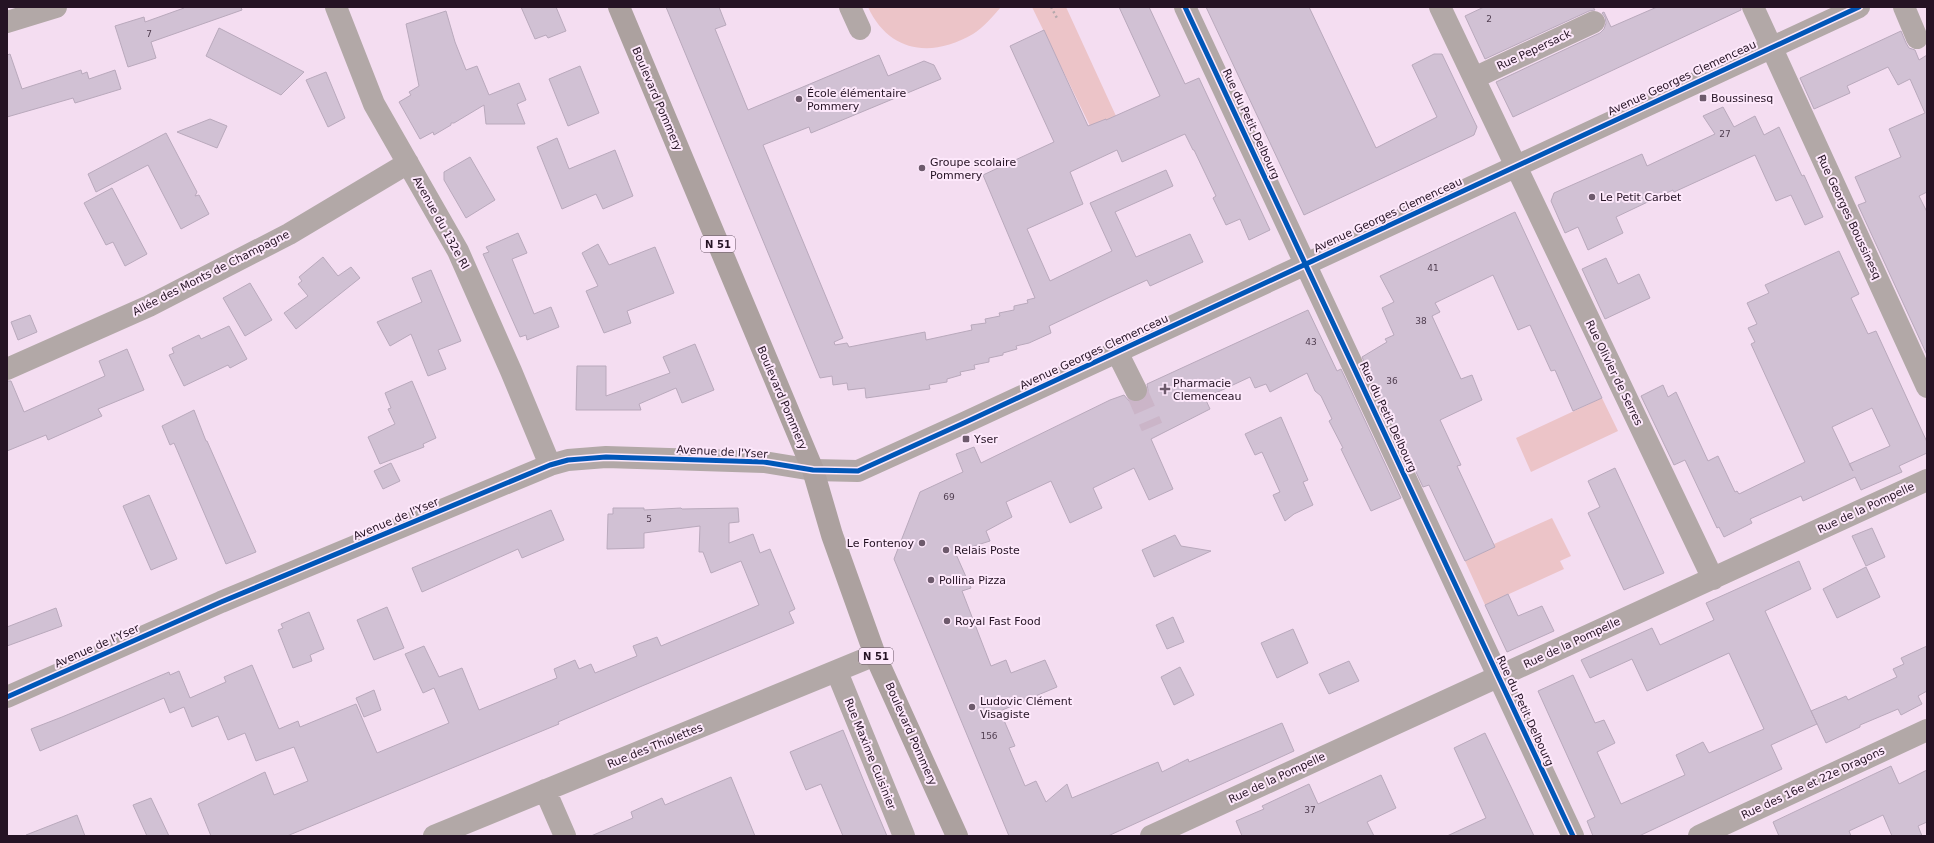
<svg xmlns="http://www.w3.org/2000/svg" width="1934" height="843" font-family="'DejaVu Sans',sans-serif">
<style>
.green{fill:#ecc4c8}
.building{fill:#d1c1d4;stroke:#b9a9bc;fill-rule:evenodd}
.lines{fill:none;stroke-linecap:round;stroke-linejoin:round}
.minor-tunnel{stroke:#cbb5c8;stroke-width:22;stroke-dasharray:22 11;stroke-linecap:butt}
.path{stroke:#b3a8ac;stroke-width:2.5;stroke-dasharray:2 3;stroke-linecap:butt}
.minor{stroke:#b2a8a7;stroke-width:22}
.major{stroke:#aca19f;stroke-width:22}
.cycleway-casing{stroke:#fde8fb;stroke-width:8}
.cycleway{stroke:#0057b8;stroke-width:5}
.poi-dot{fill:#6d5a6c;stroke:#fde8fb;stroke-width:1.5}
.labels{text-anchor:middle;dominant-baseline:central;stroke-width:4;stroke-linejoin:round;paint-order:stroke}
.number-label{font-size:9px;fill:#503e50}
.shield{fill:#fde8fb;stroke:#665364;stroke-width:1}
.shield-label{font-size:10px;font-weight:bold;fill:#251324}
.street-label{font-size:11px;fill:#251324;stroke:#fde8fb}
.poi-label{font-size:11px;fill:#251324;stroke:#fde8fb;text-anchor:start}
</style>
<rect width="100%" height="100%" fill="#f4ddf1"/>
<!-- green -->
<path class="green" d="M 868,7 L 1001,7 C 993,16 983,28 973,34 C 932,58 889,53 868,7 Z
M 1032,7 L 1066,7 L 1116,116 L 1090,126 Z
M 1602,398 L 1618,431 L 1531,472 L 1516,438 Z
M 1552,518 L 1571,556 L 1560,561 L 1564,569 L 1485,605 L 1465,561 L 1495,547 L 1494,544 Z"/>
<!-- building -->
<path class="building" d="M 183,7 L 241,7 L 242,10 L 151,42 L 156,58 L 128,67 L 115,26 L 144,17 L 145,22 L 184,8 Z
M 521,7 L 556,7 L 566,31 L 548,38 L 546,35 L 535,39 Z
M 666,7 L 719,7 L 726,25 L 715,29 L 748,110 L 879,55 L 888,76 L 924,61 L 934,65 L 941,79 L 811,133 L 809,127 L 763,145 L 843,338 L 834,342 L 835,345 L 847,343 L 849,347 L 925,332 L 926,340 L 972,330 L 971,325 L 986,323 L 985,319 L 1000,316 L 999,313 L 1014,310 L 1014,306 L 1028,303 L 1027,300 L 1035,298 L 983,175 L 1054,142 L 1010,46 L 1044,30 L 1088,126 L 1106,119 L 1106,120 L 1160,96 L 1119,7 L 1149,7 L 1185,84 L 1199,78 L 1270,230 L 1249,240 L 1240,219 L 1226,225 L 1213,198 L 1216,196 L 1194,150 L 1193,150 L 1185,134 L 1122,162 L 1117,150 L 1070,172 L 1083,204 L 1027,229 L 1050,281 L 1112,251 L 1090,203 L 1166,170 L 1173,186 L 1115,212 L 1136,257 L 1190,234 L 1203,262 L 1150,286 L 1147,280 L 1110,297 L 1049,326 L 1051,333 L 1029,343 L 1016,346 L 1017,349 L 1003,353 L 1003,355 L 989,358 L 989,362 L 974,365 L 975,369 L 960,372 L 961,375 L 947,379 L 947,382 L 929,385 L 930,389 L 866,398 L 865,388 L 848,390 L 847,383 L 833,385 L 832,376 L 820,378 Z
M 1206,7 L 1309,7 L 1376,148 L 1437,117 L 1412,65 L 1434,54 L 1442,54 L 1477,127 L 1474,135 L 1304,215 Z
M 1484,7 L 1593,7 L 1595,10 L 1589,11 L 1485,59 L 1465,16 Z
M 1657,7 L 1741,7 L 1741,10 L 1513,117 L 1496,82 L 1600,33 L 1604,29 L 1606,23 L 1605,17 L 1602,13 L 1604,12 L 1611,27 Z
M 446,11 L 455,42 L 466,70 L 477,66 L 489,95 L 519,83 L 526,100 L 517,104 L 525,124 L 486,124 L 484,105 L 454,123 L 451,123 L 451,125 L 434,135 L 433,132 L 420,139 L 399,102 L 411,95 L 409,92 L 419,86 L 406,24 Z
M 219,28 L 258,48 L 304,72 L 281,95 L 244,76 L 206,56 Z
M 1901,31 L 1906,43 L 1909,48 L 1915,50 L 1919,60 L 1927,55 L 1927,192 L 1919,196 L 1927,212 L 1927,355 L 1858,205 L 1866,202 L 1855,177 L 1901,157 L 1889,129 L 1925,113 L 1910,79 L 1898,85 L 1888,67 L 1847,86 L 1850,93 L 1814,109 L 1800,78 Z
M 10,54 L 22,89 L 81,70 L 82,74 L 87,72 L 89,79 L 115,70 L 121,89 L 75,103 L 73,98 L 7,117 L 7,55 Z
M 580,66 L 599,113 L 568,126 L 549,79 Z
M 326,72 L 345,118 L 328,127 L 306,80 Z
M 1723,107 L 1734,127 L 1755,116 L 1764,135 L 1779,127 L 1802,176 L 1804,175 L 1823,217 L 1805,225 L 1791,195 L 1776,201 L 1755,155 L 1674,192 L 1673,190 L 1616,217 L 1623,233 L 1588,250 L 1578,227 L 1565,233 L 1551,201 L 1554,193 L 1642,154 L 1647,166 L 1715,134 L 1703,116 Z
M 210,119 L 227,126 L 217,148 L 177,132 Z
M 166,133 L 197,192 L 195,196 L 199,195 L 209,214 L 181,229 L 148,165 L 96,192 L 88,174 Z
M 557,138 L 569,169 L 615,150 L 633,196 L 603,209 L 596,194 L 562,209 L 537,147 Z
M 470,157 L 495,200 L 466,218 L 444,180 L 444,172 Z
M 112,188 L 147,254 L 125,266 L 113,242 L 106,245 L 84,203 Z
M 1515,212 L 1602,398 L 1573,411 L 1555,370 L 1551,371 L 1530,325 L 1518,330 L 1493,275 L 1435,303 L 1440,312 L 1432,316 L 1461,379 L 1472,375 L 1482,400 L 1440,420 L 1461,465 L 1457,466 L 1495,547 L 1465,561 L 1429,485 L 1423,487 L 1362,357 L 1387,342 L 1385,339 L 1394,335 L 1382,308 L 1394,302 L 1380,276 Z
M 518,233 L 527,253 L 512,259 L 534,314 L 551,307 L 559,327 L 527,340 L 526,335 L 520,337 L 483,254 L 489,252 L 486,247 Z
M 598,244 L 609,265 L 655,247 L 674,293 L 627,311 L 631,323 L 604,333 L 586,291 L 598,286 L 582,253 Z
M 1839,251 L 1859,294 L 1851,298 L 1868,334 L 1876,331 L 1927,442 L 1927,453 L 1899,466 L 1902,472 L 1861,490 L 1855,477 L 1803,501 L 1801,496 L 1750,519 L 1752,523 L 1724,537 L 1719,527 L 1717,528 L 1685,460 L 1674,465 L 1641,396 L 1663,385 L 1668,397 L 1676,392 L 1708,461 L 1718,456 L 1735,492 L 1737,491 L 1739,494 L 1805,462 L 1751,344 L 1755,342 L 1748,328 L 1757,324 L 1747,303 L 1769,293 L 1765,285 ZM 1872,408 L 1890,446 L 1849,464 L 1853,471 L 1832,427 Z
M 323,257 L 338,276 L 351,267 L 360,278 L 296,329 L 284,313 L 308,296 L 298,284 L 302,281 L 299,277 Z
M 1606,258 L 1618,284 L 1639,274 L 1650,298 L 1605,319 L 1582,269 Z
M 431,270 L 461,341 L 438,350 L 446,369 L 428,376 L 411,334 L 390,346 L 377,322 L 422,302 L 412,278 Z
M 250,283 L 272,320 L 245,336 L 223,298 Z
M 1308,310 L 1337,371 L 1341,369 L 1401,498 L 1371,511 L 1341,449 L 1343,448 L 1329,421 L 1332,419 L 1321,396 L 1315,391 L 1307,373 L 1270,392 L 1266,384 L 1255,388 L 1250,377 L 1205,398 L 1210,409 L 1151,439 L 1173,489 L 1149,500 L 1134,468 L 1093,488 L 1102,508 L 1070,523 L 1051,481 L 1006,502 L 1012,517 L 986,531 L 990,541 L 955,552 L 971,588 L 962,591 L 991,666 L 1006,660 L 1011,673 L 1045,660 L 1057,687 L 1000,711 L 1015,746 L 1009,748 L 1025,786 L 1036,781 L 1046,802 L 1067,784 L 1072,798 L 1158,762 L 1162,772 L 1188,759 L 1189,762 L 1282,723 L 1294,751 L 1108,836 L 1009,836 L 894,559 L 920,492 L 963,472 L 956,454 L 974,447 L 981,463 L 1110,400 L 1124,395 L 1129,401 L 1136,402 L 1141,401 L 1147,397 L 1148,390 L 1147,384 Z
M 30,315 L 37,332 L 18,340 L 11,322 Z
M 229,326 L 247,359 L 230,368 L 228,365 L 184,386 L 169,355 L 174,353 L 172,348 L 199,335 L 201,339 Z
M 695,344 L 714,390 L 682,403 L 676,388 L 639,404 L 641,410 L 576,410 L 577,366 L 606,366 L 606,396 L 670,373 L 663,357 Z
M 127,349 L 144,390 L 98,409 L 102,416 L 48,440 L 46,435 L 7,451 L 7,381 L 11,381 L 24,412 L 105,376 L 99,361 Z
M 412,381 L 436,438 L 423,444 L 424,447 L 380,464 L 368,437 L 395,424 L 388,409 L 391,408 L 385,393 Z
M 194,410 L 206,441 L 207,441 L 256,552 L 226,564 L 174,443 L 170,445 L 162,426 Z
M 1281,417 L 1308,480 L 1303,482 L 1313,505 L 1294,514 L 1285,521 L 1273,495 L 1280,492 L 1262,452 L 1255,455 L 1245,434 Z
M 391,463 L 400,481 L 383,489 L 374,471 Z
M 1615,468 L 1664,573 L 1624,590 L 1588,513 L 1600,507 L 1588,481 Z
M 149,495 L 177,559 L 151,570 L 123,506 Z
M 613,508 L 644,508 L 644,510 L 681,508 L 682,509 L 738,508 L 739,522 L 729,523 L 729,543 L 753,534 L 760,553 L 770,549 L 795,609 L 789,612 L 794,623 L 642,686 L 558,722 L 559,724 L 287,836 L 211,836 L 198,804 L 265,772 L 274,795 L 308,781 L 294,747 L 256,761 L 245,733 L 228,740 L 218,716 L 192,727 L 184,707 L 170,713 L 164,698 L 40,751 L 31,729 L 62,717 L 169,672 L 170,675 L 179,671 L 190,698 L 226,682 L 224,677 L 252,665 L 279,729 L 298,721 L 300,727 L 356,704 L 377,753 L 449,723 L 434,688 L 423,693 L 405,654 L 424,646 L 439,677 L 462,668 L 479,710 L 557,678 L 554,669 L 575,660 L 579,669 L 591,664 L 595,673 L 637,656 L 633,646 L 657,637 L 661,646 L 759,605 L 741,561 L 711,573 L 703,552 L 699,552 L 700,526 L 644,533 L 644,548 L 607,549 L 608,514 L 613,514 Z
M 551,510 L 564,540 L 522,558 L 518,549 L 422,592 L 412,568 Z
M 1872,528 L 1885,557 L 1866,566 L 1852,536 Z
M 1175,535 L 1181,546 L 1211,551 L 1154,577 L 1142,550 Z
M 1799,561 L 1811,589 L 1765,611 L 1817,724 L 1771,745 L 1782,769 L 1639,836 L 1593,836 L 1587,821 L 1595,817 L 1538,691 L 1573,675 L 1595,723 L 1604,720 L 1615,743 L 1597,752 L 1621,804 L 1685,775 L 1676,755 L 1703,742 L 1709,753 L 1764,729 L 1729,653 L 1647,691 L 1632,659 L 1590,678 L 1581,660 L 1652,628 L 1660,645 L 1714,620 L 1706,603 Z
M 1866,567 L 1880,597 L 1837,618 L 1823,589 Z
M 1508,594 L 1518,616 L 1542,606 L 1554,631 L 1507,652 L 1485,605 Z
M 387,607 L 404,648 L 374,660 L 357,620 Z
M 56,608 L 62,626 L 7,646 L 7,627 Z
M 309,612 L 324,649 L 310,655 L 312,661 L 293,668 L 278,630 L 283,628 L 281,624 Z
M 1173,617 L 1184,642 L 1167,649 L 1156,625 Z
M 1293,629 L 1308,663 L 1277,678 L 1261,643 Z
M 1927,646 L 1927,691 L 1918,696 L 1922,704 L 1901,715 L 1898,709 L 1860,725 L 1860,727 L 1826,743 L 1811,711 L 1846,696 L 1848,700 L 1897,677 L 1893,669 L 1904,664 L 1901,658 Z
M 1349,661 L 1359,681 L 1329,694 L 1319,674 Z
M 1180,667 L 1194,695 L 1174,705 L 1161,677 Z
M 374,690 L 381,710 L 364,717 L 356,698 Z
M 843,730 L 865,784 L 887,836 L 843,836 L 821,784 L 806,790 L 790,752 Z
M 1485,733 L 1512,789 L 1534,836 L 1447,836 L 1486,818 L 1454,748 Z
M 1891,766 L 1899,784 L 1927,770 L 1927,822 L 1918,826 L 1922,836 L 1892,836 L 1883,815 L 1849,831 L 1851,836 L 1779,836 L 1773,822 Z
M 1381,775 L 1396,808 L 1367,822 L 1374,836 L 1242,836 L 1236,821 L 1264,809 L 1262,806 L 1309,784 L 1318,804 Z
M 731,777 L 755,836 L 591,836 L 633,818 L 631,812 L 662,798 L 665,805 Z
M 151,798 L 169,836 L 147,836 L 133,805 Z
M 77,815 L 85,836 L 26,836 L 26,835 Z"/>
<g class="lines">
<!-- minor-tunnel -->
<path class="minor-tunnel" d="M 1136,390 L 1152,427"/>
<!-- path -->
<path class="path" d="M 1051,7 L 1057,18"/>
<!-- minor -->
<path class="minor" d="M 336,7 L 374,104 L 458,251 L 511,371 L 550,465
M 850,7 L 860,29
M 1185,7 L 1573,836
M 1440,7 L 1713,579
M 1753,7 L 1927,387
M 1904,7 L 1917,38
M 7,22 L 56,7
M 1474,78 L 1594,22
M 1117,352 L 1136,390
M 7,369 L 149,306 L 289,234 L 408,163
M 837,672 L 904,836
M 7,697 L 221,602 L 550,465 L 568,460 L 606,457 L 764,462 L 813,470 L 858,471 L 966,422 L 1859,7
M 545,790 L 565,836
M 434,836 L 875,655
M 1151,836 L 1927,480
M 1699,836 L 1927,730"/>
<!-- major -->
<path class="major" d="M 619,7 L 813,470 L 832,535 L 875,655 L 957,836"/>
<!-- cycleway casing -->
<g class="cycleway-casing">
<path id="cycleway" d="M 1185,7 L 1573,836
M 7,697 L 221,602 L 550,465 L 568,460 L 606,457 L 764,462 L 813,470 L 858,471 L 966,422 L 1859,7"/>
</g>
<!-- cycleway -->
<use href="#cycleway" class="cycleway"/>
</g>
<!-- markers -->
<g class="poi-dot">
<rect x="1699" y="94" width="8" height="8" rx="2"/>
<circle cx="799" cy="99" r="4"/>
<circle cx="922" cy="168" r="4"/>
<circle cx="1592" cy="197" r="4"/>
<path d="M1163 383h4v4h4v4h-4v4h-4v-4h-4v-4h4z"/>
<rect x="962" y="435" width="8" height="8" rx="2"/>
<circle cx="922" cy="543" r="4"/>
<circle cx="946" cy="550" r="4"/>
<circle cx="931" cy="580" r="4"/>
<circle cx="947" cy="621" r="4"/>
<circle cx="972" cy="707" r="4"/>
</g>
<g class="labels">
<!-- number labels -->
<g class="number-label">
<text x="1489" y="19">2</text>
<text x="149" y="34">7</text>
<text x="1725" y="134">27</text>
<text x="1433" y="268">41</text>
<text x="1421" y="321">38</text>
<text x="1311" y="342">43</text>
<text x="1392" y="381">36</text>
<text x="949" y="497">69</text>
<text x="649" y="519">5</text>
<text x="989" y="736">156</text>
<text x="1310" y="810">37</text>
</g>
<!-- shield labels -->
<g class="shield">
<rect x="701" y="236" width="34" height="16" rx="3"/>
<rect x="859" y="648" width="34" height="16" rx="3"/>
</g>
<g class="shield-label">
<text x="718" y="244">N 51</text>
<text x="876" y="656">N 51</text>
</g>
<!-- street labels -->
<g class="street-label">
<text transform="translate(1534 50) rotate(-25)">Rue Pepersack</text>
<text transform="translate(1682 78) rotate(-25)">Avenue Georges Clemenceau</text>
<text transform="translate(657 99) rotate(67)">Boulevard Pommery</text>
<text transform="translate(1251 124) rotate(65)">Rue du Petit Delbourg</text>
<text transform="translate(1388 215) rotate(-25)">Avenue Georges Clemenceau</text>
<text transform="translate(1849 217) rotate(65)">Rue Georges Boussinesq</text>
<text transform="translate(441 223) rotate(61)">Avenue du 132e RI</text>
<text transform="translate(211 273) rotate(-27)">Allée des Monts de Champagne</text>
<text transform="translate(1094 352) rotate(-25)">Avenue Georges Clemenceau</text>
<text transform="translate(1614 373) rotate(64)">Rue Olivier de Serres</text>
<text transform="translate(782 398) rotate(67)">Boulevard Pommery</text>
<text transform="translate(1388 417) rotate(65)">Rue du Petit Delbourg</text>
<text transform="translate(722 452) rotate(3)">Avenue de l'Yser</text>
<text transform="translate(1866 508) rotate(-25)">Rue de la Pompelle</text>
<text transform="translate(396 519) rotate(-23)">Avenue de l'Yser</text>
<text transform="translate(1572 643) rotate(-25)">Rue de la Pompelle</text>
<text transform="translate(97 646) rotate(-24)">Avenue de l'Yser</text>
<text transform="translate(1525 711) rotate(65)">Rue du Petit Delbourg</text>
<text transform="translate(911 734) rotate(66)">Boulevard Pommery</text>
<text transform="translate(655 746) rotate(-22)">Rue des Thiolettes</text>
<text transform="translate(870 754) rotate(68)">Rue Maxime Cuisinier</text>
<text transform="translate(1277 778) rotate(-25)">Rue de la Pompelle</text>
<text transform="translate(1813 783) rotate(-25)">Rue des 16e et 22e Dragons</text>
</g>
<!-- poi labels -->
<g class="poi-label">
<text x="807" y="93">École élémentaire<tspan x="807" dy="13">Pommery</tspan></text>
<text x="1711" y="98">Boussinesq</text>
<text x="930" y="162">Groupe scolaire<tspan x="930" dy="13">Pommery</tspan></text>
<text x="1600" y="197">Le Petit Carbet</text>
<text x="1173" y="383">Pharmacie<tspan x="1173" dy="13">Clemenceau</tspan></text>
<text x="974" y="439">Yser</text>
<text x="914" y="543" text-anchor="end">Le Fontenoy</text>
<text x="954" y="550">Relais Poste</text>
<text x="939" y="580">Pollina Pizza</text>
<text x="955" y="621">Royal Fast Food</text>
<text x="980" y="701">Ludovic Clément<tspan x="980" dy="13">Visagiste</tspan></text>
</g>
</g>
<!-- border -->
<rect width="1934" height="843" fill="none" stroke="#251324" stroke-width="16"/>
</svg>
